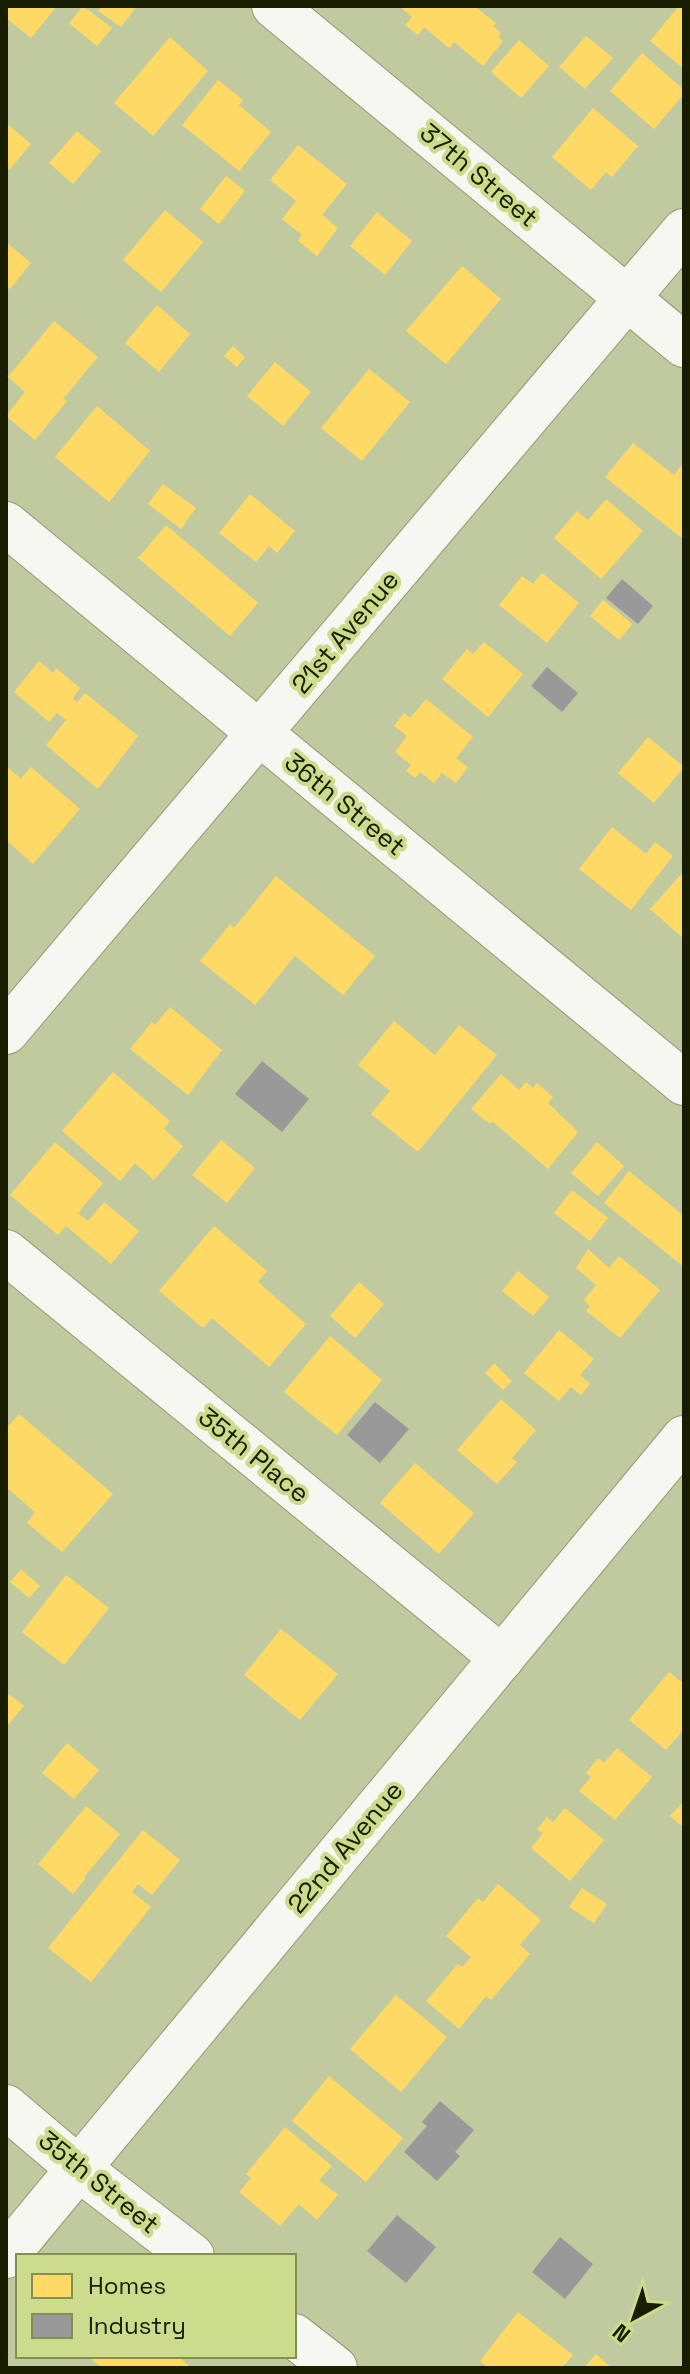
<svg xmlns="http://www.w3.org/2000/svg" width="690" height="2374" font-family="'Space Grotesk',sans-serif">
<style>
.homes{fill:#ffd966}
.industry{fill:#999}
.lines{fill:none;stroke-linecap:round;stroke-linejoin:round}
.street-casing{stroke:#929976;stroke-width:46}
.secondary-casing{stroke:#929976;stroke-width:46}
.street{stroke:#f6f7f0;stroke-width:44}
.secondary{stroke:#f6f7f0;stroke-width:44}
.labels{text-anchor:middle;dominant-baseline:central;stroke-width:8;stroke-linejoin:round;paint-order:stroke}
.street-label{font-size:26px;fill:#191d00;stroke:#ccdb8c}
</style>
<rect width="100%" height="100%" fill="#c1c99e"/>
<!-- homes -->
<path class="homes" d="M 6,6 L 57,6 L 31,38 L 6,18 Z
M 83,6 L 112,28 L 97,46 L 69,23 Z
M 102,6 L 137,6 L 121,27 L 98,11 Z
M 399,6 L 474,6 L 496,23 L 493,26 L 501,33 L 498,37 L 503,41 L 483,66 L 454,42 L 449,48 L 424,27 L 418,35 L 405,25 L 412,17 Z
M 679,6 L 684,6 L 684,69 L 650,41 Z
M 586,36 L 613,58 L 585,89 L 559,67 Z
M 170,37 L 208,71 L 153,136 L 114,103 Z
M 519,40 L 549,66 L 521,98 L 491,72 Z
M 642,53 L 684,90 L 684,94 L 654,129 L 610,91 Z
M 218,80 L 243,100 L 239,105 L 271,132 L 239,171 L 182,125 Z
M 593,108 L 638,146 L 612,177 L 606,172 L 591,190 L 552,157 Z
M 6,123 L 31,144 L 9,170 L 6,168 Z
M 77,131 L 101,151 L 73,184 L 49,163 Z
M 298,145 L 347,184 L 322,215 L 338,228 L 317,256 L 298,241 L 302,235 L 282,219 L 296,201 L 270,180 Z
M 226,176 L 245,191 L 219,224 L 200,209 Z
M 165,210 L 203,242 L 161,292 L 123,260 Z
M 377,212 L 412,241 L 385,275 L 350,246 Z
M 6,242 L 31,263 L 10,289 L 6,286 Z
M 462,266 L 501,299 L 446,364 L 406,331 Z
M 157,305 L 190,334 L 159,372 L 125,343 Z
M 54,321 L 98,357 L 63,399 L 67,401 L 35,440 L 6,416 L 25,392 L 8,377 Z
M 233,346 L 245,357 L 237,367 L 224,356 Z
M 275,362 L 311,392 L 283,426 L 247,396 Z
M 369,369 L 410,402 L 362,461 L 321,428 Z
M 97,406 L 150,451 L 109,502 L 55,457 Z
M 633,443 L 674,475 L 684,462 L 684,540 L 605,477 Z
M 163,484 L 196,508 L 181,529 L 148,504 Z
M 250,494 L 295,531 L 277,553 L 269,546 L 256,562 L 219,533 Z
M 606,499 L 643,531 L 601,579 L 554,538 L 577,511 L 588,520 Z
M 166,525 L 258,603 L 230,636 L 138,558 Z
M 542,573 L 579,603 L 547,643 L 499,605 L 522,576 L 533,584 Z
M 603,600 L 632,624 L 619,640 L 590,616 Z
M 484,642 L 523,674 L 488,717 L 442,679 L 467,649 L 473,654 Z
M 39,661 L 53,673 L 56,668 L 80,688 L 73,698 L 77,702 L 85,693 L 138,736 L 98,789 L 46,745 L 66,720 L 57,713 L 49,722 L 14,692 Z
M 426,699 L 473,737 L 456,758 L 468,767 L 456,783 L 442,773 L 434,783 L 420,772 L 415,778 L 406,771 L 411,765 L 395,752 L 407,736 L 394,726 L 404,713 L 410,718 Z
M 648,737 L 684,767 L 654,803 L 618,773 Z
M 6,766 L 21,779 L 31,767 L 80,809 L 33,864 L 6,840 Z
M 612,827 L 646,854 L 655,842 L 673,856 L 631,910 L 579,869 Z
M 684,871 L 684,939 L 650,909 Z
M 276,876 L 375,956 L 343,995 L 295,956 L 255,1005 L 200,961 L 230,924 L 234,928 Z
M 170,1007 L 222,1050 L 188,1095 L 130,1049 L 152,1022 L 155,1025 Z
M 394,1021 L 435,1055 L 459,1025 L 497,1055 L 418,1152 L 371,1114 L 390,1091 L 358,1065 Z
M 113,1072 L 170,1121 L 164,1129 L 183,1146 L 154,1180 L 135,1163 L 120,1181 L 62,1131 Z
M 501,1074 L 519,1090 L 526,1082 L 533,1088 L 537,1083 L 553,1097 L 548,1103 L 578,1132 L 548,1169 L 492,1121 L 490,1124 L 471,1109 Z
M 221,1140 L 255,1168 L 227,1203 L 192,1175 Z
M 55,1142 L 103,1183 L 78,1213 L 88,1221 L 104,1202 L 139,1231 L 111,1264 L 66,1226 L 58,1235 L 10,1195 Z
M 597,1142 L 624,1166 L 598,1196 L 571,1173 Z
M 629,1171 L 684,1216 L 684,1267 L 604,1203 Z
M 572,1190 L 608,1218 L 590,1241 L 554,1213 Z
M 214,1226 L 267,1271 L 258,1282 L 306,1324 L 269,1367 L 212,1318 L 203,1328 L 159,1291 Z
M 588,1249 L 609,1268 L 619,1256 L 660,1290 L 620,1338 L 586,1311 L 590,1306 L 584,1300 L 596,1285 L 576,1268 Z
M 518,1271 L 549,1297 L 533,1316 L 502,1291 Z
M 359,1282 L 384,1304 L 355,1338 L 330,1316 Z
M 559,1330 L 594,1359 L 580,1375 L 590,1384 L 581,1395 L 571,1387 L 559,1401 L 524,1373 Z
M 330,1336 L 382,1380 L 337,1435 L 284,1392 Z
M 494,1363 L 512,1381 L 503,1390 L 485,1373 Z
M 501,1399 L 536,1430 L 512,1458 L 517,1462 L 497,1484 L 457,1450 Z
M 19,1414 L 113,1494 L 62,1552 L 27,1523 L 35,1512 L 6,1487 L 6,1429 Z
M 415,1463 L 474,1513 L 439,1554 L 380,1503 Z
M 21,1569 L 40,1586 L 29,1598 L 10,1582 Z
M 66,1575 L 109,1608 L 64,1665 L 22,1632 Z
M 281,1629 L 338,1674 L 300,1720 L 244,1675 Z
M 669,1672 L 684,1684 L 684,1729 L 666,1750 L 629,1720 Z
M 6,1692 L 24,1706 L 6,1727 Z
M 67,1743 L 99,1770 L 74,1799 L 42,1773 Z
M 617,1748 L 652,1777 L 615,1820 L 579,1791 L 591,1777 L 586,1773 L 598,1758 L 604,1763 Z
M 684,1801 L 684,1828 L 670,1816 Z
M 86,1806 L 120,1834 L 84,1877 L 86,1878 L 73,1894 L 38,1864 Z
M 565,1808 L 604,1840 L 570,1881 L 531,1848 L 543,1833 L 537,1829 L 547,1817 L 553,1822 Z
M 143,1830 L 180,1860 L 152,1895 L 138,1884 L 132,1892 L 151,1907 L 91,1982 L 48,1948 Z
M 498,1884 L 541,1920 L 520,1945 L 530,1954 L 491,2000 L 486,1996 L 459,2029 L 426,2001 L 458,1964 L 462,1967 L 471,1957 L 446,1936 L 478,1898 L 483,1902 Z
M 582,1888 L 607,1904 L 594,1923 L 569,1907 Z
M 396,1995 L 447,2037 L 401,2092 L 350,2049 Z
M 329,2076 L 403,2138 L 366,2182 L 292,2121 Z
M 285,2127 L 332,2166 L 319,2180 L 338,2195 L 317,2220 L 299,2204 L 280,2226 L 239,2192 L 251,2178 L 246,2174 Z
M 518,2312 L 573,2355 L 562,2368 L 488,2368 L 480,2361 Z
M 596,2354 L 612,2368 L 584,2368 Z
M 87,2356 L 178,2356 L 189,2366 L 187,2368 L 102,2368 Z"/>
<!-- industry -->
<path class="industry" d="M 622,579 L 653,606 L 638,624 L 606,598 Z
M 547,667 L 578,693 L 562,712 L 531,686 Z
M 262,1061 L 309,1099 L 282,1132 L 235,1094 Z
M 375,1402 L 409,1429 L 380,1463 L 347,1435 Z
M 440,2101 L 474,2130 L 455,2152 L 460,2156 L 437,2181 L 404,2152 L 427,2126 L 422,2122 Z
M 397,2215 L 436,2247 L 406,2283 L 367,2251 Z
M 560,2237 L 593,2264 L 565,2299 L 532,2272 Z"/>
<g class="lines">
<!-- street casing -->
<g class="street-casing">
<path id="street" d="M 274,6 L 684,345
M 6,524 L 684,1083
M 6,1032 L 684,231
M 6,1252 L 502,1658
M 6,2107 L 78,2168 L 192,2256
M 294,2336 L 335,2368"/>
</g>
<!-- secondary casing -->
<g class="secondary-casing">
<path id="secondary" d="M 6,2256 L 684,1438"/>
</g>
<!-- street -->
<use href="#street" class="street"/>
<!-- secondary -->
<use href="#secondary" class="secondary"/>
</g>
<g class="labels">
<!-- street labels -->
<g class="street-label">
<text transform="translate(479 175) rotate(40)">37th Street</text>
<text transform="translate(345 632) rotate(-50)">21st Avenue</text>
<text transform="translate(345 804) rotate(39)">36th Street</text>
<text transform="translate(254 1455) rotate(39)">35th Place</text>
<text transform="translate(345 1847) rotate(-50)">22nd Avenue</text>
<text transform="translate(99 2182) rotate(39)">35th Street</text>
</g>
</g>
<!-- border -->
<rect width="690" height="2374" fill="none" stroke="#191d00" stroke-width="16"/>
<!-- legend -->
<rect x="16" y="2254" width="280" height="104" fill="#ccdb8c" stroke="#848f54" stroke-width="2"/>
<rect x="32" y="2274" width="40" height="24" fill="#ffd966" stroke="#848f54" stroke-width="2"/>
<text x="88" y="2294" font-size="24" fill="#191d00">Homes</text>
<rect x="32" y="2314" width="40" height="24" fill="#999999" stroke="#848f54" stroke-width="2"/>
<text x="88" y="2334" font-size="24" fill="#191d00">Industry</text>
<!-- north arrow -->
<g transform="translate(634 2318) rotate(220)" stroke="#ccdb8c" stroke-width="6" paint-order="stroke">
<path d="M0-6L14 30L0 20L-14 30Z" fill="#191d00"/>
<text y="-12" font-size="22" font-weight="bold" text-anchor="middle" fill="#191d00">N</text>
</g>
</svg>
